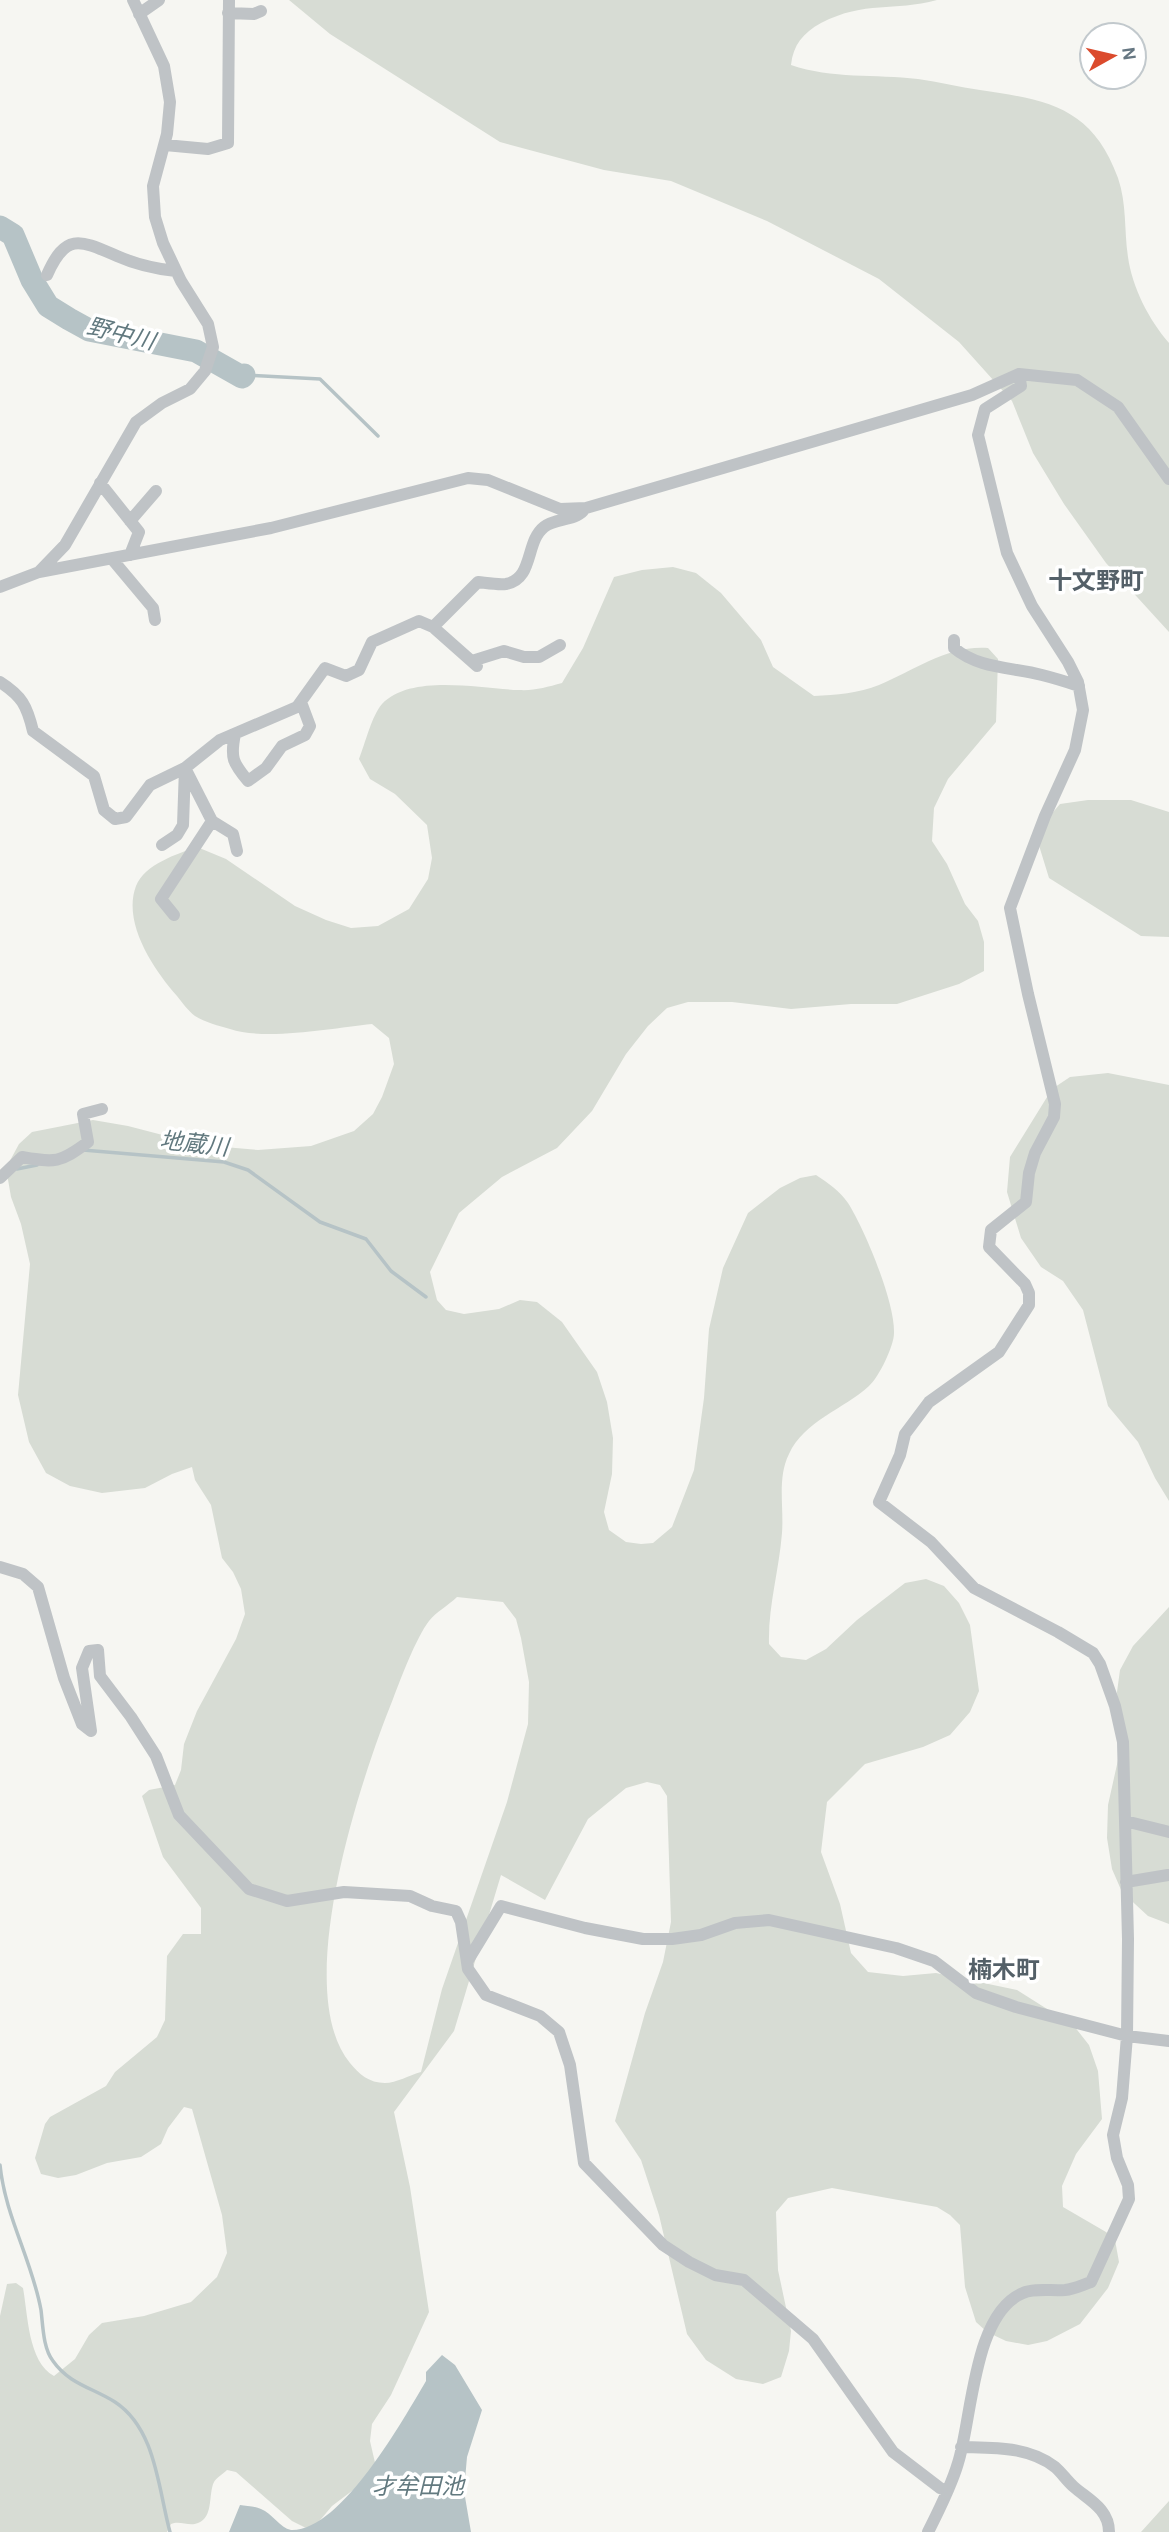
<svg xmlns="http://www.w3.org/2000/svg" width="1169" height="2532" font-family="Karla,'Noto Sans JP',sans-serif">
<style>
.green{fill:#d7dcd4;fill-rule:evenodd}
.water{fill:#b6c3c6}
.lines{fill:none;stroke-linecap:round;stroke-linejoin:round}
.stream{stroke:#b6c3c6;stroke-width:3.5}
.river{stroke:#b6c3c6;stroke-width:23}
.street{stroke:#bfc3c6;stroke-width:12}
.labels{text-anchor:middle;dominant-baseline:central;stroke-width:7;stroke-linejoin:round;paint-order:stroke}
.water-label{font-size:23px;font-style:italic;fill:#62797f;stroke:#fff}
.quarter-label{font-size:24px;font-weight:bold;fill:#546068;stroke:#fff}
</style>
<rect width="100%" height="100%" fill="#f6f6f2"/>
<!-- green -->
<path class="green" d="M 289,0 L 937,0 C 893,12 866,0 821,23 C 803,33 793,45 791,65 C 832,79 875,74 918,79 C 939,82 959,87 980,90 C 1048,100 1092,107 1118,178 C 1127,204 1124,231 1128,257 C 1132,287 1149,320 1169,343 L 1169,632 L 1106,563 L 1064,504 L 1033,453 L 1012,401 L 959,342 L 879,279 L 767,221 L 671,181 L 604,170 L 500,142 L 330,34 Z
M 673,567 L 696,573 L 721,593 L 761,640 L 773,667 L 814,696 C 836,695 859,693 879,685 C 915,670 948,645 988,648 L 998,659 L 996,722 L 948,779 L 934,808 L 932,841 L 947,864 L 965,904 L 978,921 L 984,942 L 984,971 L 959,984 L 897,1004 L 851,1004 L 791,1009 L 732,1002 L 688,1002 L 667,1008 L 648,1026 L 626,1054 L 592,1111 L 557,1148 L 502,1177 L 459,1213 L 430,1272 L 437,1300 L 446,1310 L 464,1314 L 499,1309 L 520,1300 L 537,1302 L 562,1322 L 597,1372 L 607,1402 L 613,1438 L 612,1474 L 604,1512 L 609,1530 L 626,1542 L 641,1544 L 653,1543 L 672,1527 L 694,1470 L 704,1398 L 709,1329 L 723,1268 L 748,1213 L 780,1188 L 800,1178 L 816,1175 C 828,1183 840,1191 848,1203 C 865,1230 895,1302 894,1333 C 894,1346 879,1377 869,1386 C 844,1409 804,1421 789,1454 C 777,1478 784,1507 782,1533 C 779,1571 768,1606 769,1644 L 781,1657 L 806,1660 L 826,1649 L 857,1620 L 905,1583 L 926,1579 L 944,1586 L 959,1603 L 970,1625 L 979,1691 L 970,1712 L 950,1735 L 923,1747 L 865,1764 L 827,1802 L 821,1852 L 840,1904 L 851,1953 L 868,1972 L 903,1976 L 936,1973 L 1017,1990 L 1074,2026 L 1089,2045 L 1098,2071 L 1102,2119 L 1076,2154 L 1062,2186 L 1063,2207 L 1106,2232 L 1115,2240 L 1119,2262 L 1108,2288 L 1080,2324 L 1047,2341 L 1028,2345 L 1006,2341 L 987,2332 L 976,2322 L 965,2287 L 960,2225 L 950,2215 L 937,2207 L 832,2188 L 788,2198 L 776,2212 L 778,2270 L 791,2331 L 789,2351 L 781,2377 L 763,2384 L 736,2379 L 706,2360 L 687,2334 L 659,2215 L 641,2160 L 615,2121 L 645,2013 L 663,1962 L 671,1922 L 667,1796 L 660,1785 L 647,1782 L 626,1788 L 588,1819 L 545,1900 L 501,1875 L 454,2031 L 394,2112 L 410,2187 L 429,2312 L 391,2395 L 372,2424 L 370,2441 L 376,2467 L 373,2475 L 332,2506 L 316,2525 L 308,2529 L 292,2521 L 236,2472 L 227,2470 C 223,2474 216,2478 214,2482 C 208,2494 214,2517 198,2523 C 189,2527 180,2520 171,2524 L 167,2532 L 0,2532 L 0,2316 L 7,2284 L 16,2283 L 23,2288 C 28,2315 28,2362 54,2376 L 75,2359 L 89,2335 L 102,2323 L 144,2316 L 191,2302 L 217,2277 L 227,2253 L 222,2215 L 192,2109 L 184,2107 L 168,2128 L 161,2144 L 141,2157 L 107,2163 L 76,2175 L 58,2178 L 41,2174 L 35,2158 L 45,2124 L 50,2117 L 106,2086 L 115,2072 L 157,2037 L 165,2020 L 167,1956 L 183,1934 L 201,1934 L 201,1908 L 163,1857 L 142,1796 L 149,1790 L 175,1785 L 181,1770 L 184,1744 L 197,1711 L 236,1639 L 245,1614 L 241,1589 L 233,1572 L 222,1558 L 211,1505 L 195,1480 L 192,1467 L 172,1474 L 145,1488 L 102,1493 L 70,1486 L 46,1473 L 29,1442 L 18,1395 L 30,1264 L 21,1224 L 11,1197 L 6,1168 L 19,1144 L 32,1132 L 93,1120 L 128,1126 L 201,1145 L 258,1150 L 311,1146 L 354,1131 L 373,1114 L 382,1097 L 394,1064 L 389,1038 L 372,1024 C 333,1028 266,1041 230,1029 C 219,1026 205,1022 195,1016 C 188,1011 182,1002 177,996 C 154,970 122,923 136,886 C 145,864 177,854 197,847 L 226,859 L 295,906 L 326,920 L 351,928 L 378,926 L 409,909 L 428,879 L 432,858 L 427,825 L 395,794 L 370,779 L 359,759 C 365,744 372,715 382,704 C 411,673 482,689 519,690 C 534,691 547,687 562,683 L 583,648 L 614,577 L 642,570 ZM 457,1597 L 503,1602 L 516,1619 L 521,1638 L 529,1682 L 528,1724 L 507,1802 L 442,1989 L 421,2072 C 410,2075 396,2083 385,2083 C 369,2083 359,2074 350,2063 C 290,1990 361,1778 393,1699 C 401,1678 416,1638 429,1621 C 436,1612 449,1605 457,1597 Z
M 1088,800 L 1131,800 L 1169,812 L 1169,937 L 1141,936 L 1049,878 L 1037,839 L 1042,825 L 1060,804 Z
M 1108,1073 L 1169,1085 L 1169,1501 L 1155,1478 L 1138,1442 L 1108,1406 L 1083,1310 L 1063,1281 L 1041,1267 L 1021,1238 L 1007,1192 L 1010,1157 L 1052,1089 L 1070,1077 Z
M 1169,1607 L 1169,1924 L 1148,1916 L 1122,1892 L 1112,1869 L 1107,1838 L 1108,1805 L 1120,1751 L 1117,1692 L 1120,1670 L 1133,1646 Z
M 1169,2501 L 1169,2532 L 1141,2532 Z"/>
<!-- water -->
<path class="water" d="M 442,2355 L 455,2365 L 482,2410 L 467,2457 L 464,2491 L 471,2532 L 229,2532 L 240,2505 C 246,2506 255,2506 261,2509 C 272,2513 280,2528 291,2530 C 341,2532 404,2418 426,2381 L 426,2372 Z"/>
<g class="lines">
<!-- stream -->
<path class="stream" d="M 244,375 L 320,379 L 378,436
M 83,1150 L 224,1162 L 248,1170 L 320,1222 L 366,1239 L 391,1271 L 426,1297
M 17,1169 L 37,1165
M 0,2165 C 5,2216 32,2260 41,2310 C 43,2326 43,2348 53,2361 C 69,2384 93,2388 115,2402 C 156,2429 158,2488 170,2532"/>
<!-- river -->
<path class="river" d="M 0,227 L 13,235 L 32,280 L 48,306 L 69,319 L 89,330 L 196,351 L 242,377 L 244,375"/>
<!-- street -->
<path class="street" d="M 228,13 L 254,14 L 261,11
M 139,14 L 159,0
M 165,145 L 208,149 L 228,143 L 229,0
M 47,275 C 66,232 80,240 117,256 C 135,264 156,269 176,271
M 100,483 L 139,532 L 130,555
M 130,521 L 156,491
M 112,559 L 153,608 L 155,620
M 39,572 L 65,545 L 136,422 L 162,403 L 190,389 L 205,371 L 213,347 L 208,324 L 181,281 L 163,243 L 155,217 L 153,186 L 167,134 L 170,102 L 164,66 L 133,0
M 0,587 L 39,572 L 271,528 L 468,478 L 488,480 L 560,509 L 586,508 L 972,395 L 1019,374 L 1077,380 L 1118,407 L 1169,479
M 433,627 L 477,666
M 954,640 L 954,648 C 979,669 1012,667 1042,675 C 1054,678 1067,682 1079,686
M 472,661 L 504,651 L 524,657 L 539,657 L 560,645
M 0,682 C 22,696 27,706 33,731 L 94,776 L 104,810 L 115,819 L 126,817 L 150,785 L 185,768 L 183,825 L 177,835 L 162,845
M 235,734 C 230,758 233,763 248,781 L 266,768 L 282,746 L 305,735 L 310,726 L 301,702
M 237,851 L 233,834 L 212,821 L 185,768 L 220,740 L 297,707 L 325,668 L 346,676 L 359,670 L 372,642 L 419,621 L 433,627 L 478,582 C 487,583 498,585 506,584 C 534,579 525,542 544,527 C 555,518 574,521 583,511
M 174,915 L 161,899 L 212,821
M 0,1178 L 22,1157 C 55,1163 60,1163 88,1142 L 83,1114 L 102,1109
M 0,1567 L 23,1574 L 38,1587 L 64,1678 L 82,1724 L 91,1731 L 82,1668 L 89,1651 L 98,1650 L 100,1676 L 131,1717 L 156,1756 L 179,1815 L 249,1889 L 287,1901 L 344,1892 L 410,1896 L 432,1906 L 456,1911 L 461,1922 L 468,1969 L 486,1995 L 540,2016 L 559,2032 L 570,2065 L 584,2163 L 663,2245 L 689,2262 L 715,2275 L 744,2280 L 813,2339 L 893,2452 L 940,2488 L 947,2491
M 1125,1821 L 1169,1832
M 1126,1882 L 1168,1875
M 467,1962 L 501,1906 L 585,1928 L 643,1939 L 672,1939 L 701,1935 L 735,1923 L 769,1920 L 896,1948 L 934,1961 L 976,1993 L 1016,2007 L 1127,2036 L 1169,2041
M 961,2447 C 993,2448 1028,2446 1055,2467 C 1062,2473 1067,2481 1074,2487 C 1089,2500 1109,2509 1109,2532
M 928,2532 C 939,2510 951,2487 958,2463 C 972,2420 973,2313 1023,2293 C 1034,2288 1052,2291 1065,2290 C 1074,2289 1082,2285 1091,2282 L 1129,2199 L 1128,2185 L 1117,2158 L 1113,2135 L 1122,2098 L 1127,2036 L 1128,1939 L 1123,1742 L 1115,1706 L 1100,1664 L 1093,1653 L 1058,1632 L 974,1588 L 931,1542 L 879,1502 L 900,1455 L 905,1434 L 929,1402 L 999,1352 L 1029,1305 L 1029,1293 L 1025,1284 L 989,1247 L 991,1230 L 1026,1202 L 1029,1173 L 1035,1153 L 1054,1117 L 1055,1104 L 1028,994 L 1010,908 L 1045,816 L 1075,750 L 1083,710 L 1078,682 L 1068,662 L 1032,606 L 1007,553 L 978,435 L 985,409 L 1021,386 L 1019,374"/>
</g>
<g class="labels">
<!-- water labels -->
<g class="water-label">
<text transform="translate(121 334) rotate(14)">野中川</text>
<text transform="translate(194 1144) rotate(6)">地蔵川</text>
<text x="418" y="2486">才牟田池</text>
</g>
<!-- quarter labels -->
<g class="quarter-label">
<text x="1096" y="581">十文野町</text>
<text x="1004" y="1970">楠木町</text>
</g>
</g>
<!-- north arrow -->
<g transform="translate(1113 56) rotate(82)"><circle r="33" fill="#ffffff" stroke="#c2c9cd" stroke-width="2"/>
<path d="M0-5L12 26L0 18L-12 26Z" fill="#db4b2d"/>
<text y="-10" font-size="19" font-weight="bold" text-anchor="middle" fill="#667782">N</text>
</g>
</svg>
